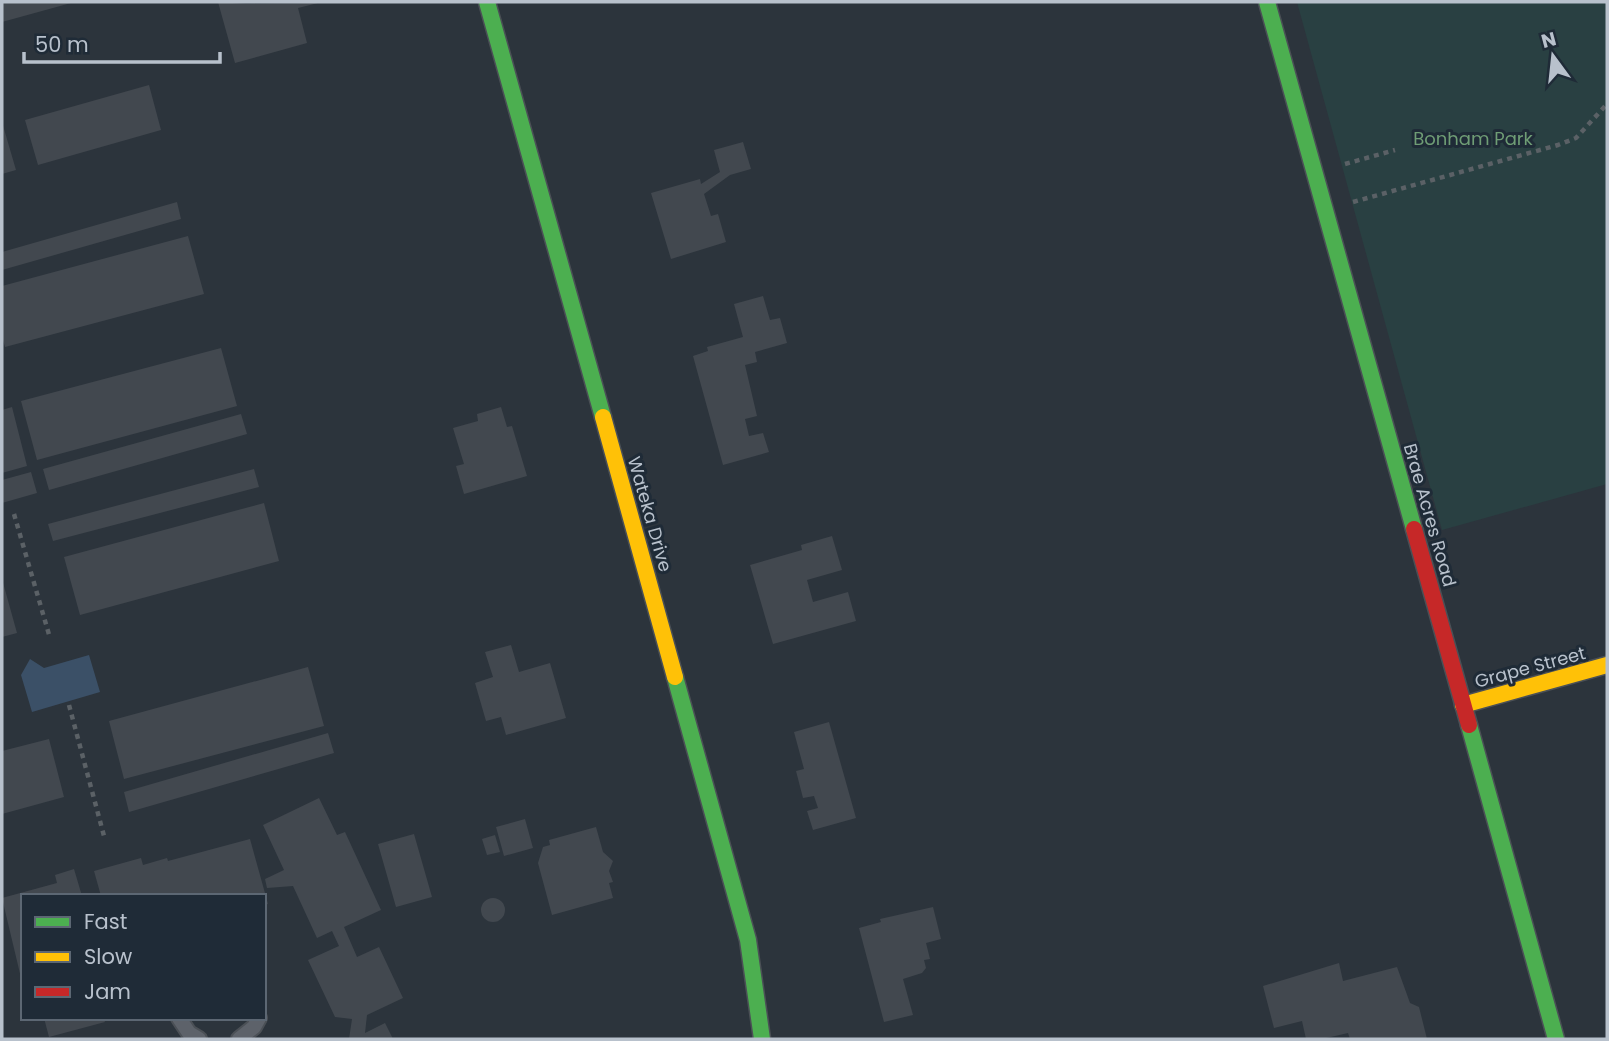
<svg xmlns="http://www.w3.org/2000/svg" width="1609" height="1041" font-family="Poppins,sans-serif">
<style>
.green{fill:#294042}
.water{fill:#3b5067}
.building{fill:#42484f}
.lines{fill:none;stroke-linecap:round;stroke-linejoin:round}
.lane-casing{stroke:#4b5056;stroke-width:18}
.fast-casing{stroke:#4b5056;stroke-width:19}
.slow-casing{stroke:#4b5056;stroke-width:19}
.jam-casing{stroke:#4b5056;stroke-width:19}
.path{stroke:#5b6166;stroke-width:4.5;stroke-dasharray:5 5;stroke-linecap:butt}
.lane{stroke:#5d626a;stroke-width:14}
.fast{stroke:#4caf50;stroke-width:16}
.slow{stroke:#ffc107;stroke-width:16}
.jam{stroke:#c62828;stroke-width:16}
.labels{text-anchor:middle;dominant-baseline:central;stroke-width:6;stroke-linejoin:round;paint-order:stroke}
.park-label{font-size:18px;fill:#6f9d75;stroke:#1f2b37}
.street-label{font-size:18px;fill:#b8c1cc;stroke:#1f2b37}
</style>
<rect width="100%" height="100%" fill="#2c343c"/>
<!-- green -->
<path class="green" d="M 1297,2 L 1607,2 L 1607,484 L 1442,530 Z"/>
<!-- water -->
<path class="water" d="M 89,655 L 100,692 L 32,712 L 21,675 L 30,659 L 44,668 Z"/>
<!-- building -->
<path class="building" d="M 2,2 L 71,2 L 71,3 L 2,22 Z
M 218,2 L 247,4 L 318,3 L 298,8 L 307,43 L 235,63 Z
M 149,85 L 161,130 L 38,165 L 25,120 Z
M 2,122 L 16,170 L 2,174 Z
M 743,142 L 751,169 L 730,175 L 704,194 L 711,216 L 718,214 L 726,242 L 671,259 L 651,193 L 700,179 L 701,184 L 720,172 L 714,150 Z
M 177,202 L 181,219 L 2,270 L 2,252 Z
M 188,236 L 204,294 L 5,347 L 2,336 L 2,286 Z
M 763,296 L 770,320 L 780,318 L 787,343 L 755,352 L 757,362 L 745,365 L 757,416 L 745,419 L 749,436 L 763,433 L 769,452 L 723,465 L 693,356 L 708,351 L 707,347 L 743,337 L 734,304 Z
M 221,348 L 237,406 L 37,460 L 21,401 Z
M 12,407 L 27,466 L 2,473 L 2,410 Z
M 501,407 L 507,427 L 512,426 L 527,476 L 464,494 L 456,466 L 464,464 L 453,428 L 478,421 L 477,414 Z
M 241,414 L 247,434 L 49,490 L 43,469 Z
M 254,469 L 259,487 L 53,541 L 48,524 Z
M 31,472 L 37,493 L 2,503 L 2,480 Z
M 264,503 L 279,561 L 80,615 L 64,557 Z
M 832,536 L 842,570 L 807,580 L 813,602 L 848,592 L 856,621 L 773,644 L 750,565 L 802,550 L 801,545 Z
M 2,579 L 17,633 L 2,637 Z
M 511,645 L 519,672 L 550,663 L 566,718 L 506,735 L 501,717 L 486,721 L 475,683 L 493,677 L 485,652 Z
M 308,667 L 324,726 L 124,779 L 109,721 Z
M 829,722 L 856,818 L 813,830 L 807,811 L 818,808 L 814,796 L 803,798 L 796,771 L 804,769 L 794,732 Z
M 328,733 L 334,753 L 129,812 L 124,792 Z
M 49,739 L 64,797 L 2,814 L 2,751 Z
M 319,798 L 337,835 L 345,832 L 381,910 L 344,927 L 357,957 L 379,947 L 403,998 L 367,1015 L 365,1033 L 385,1023 L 393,1039 L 349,1039 L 352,1019 L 335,1017 L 308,960 L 339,946 L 332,931 L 317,938 L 293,886 L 267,888 L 265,879 L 284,870 L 263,825 Z
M 525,819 L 533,848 L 504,856 L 496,827 Z
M 596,827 L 603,852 L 613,861 L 609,871 L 613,882 L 609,883 L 613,898 L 552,915 L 538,863 L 543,847 L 550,845 L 549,840 Z
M 414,834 L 432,897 L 396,907 L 378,844 Z
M 495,835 L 500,852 L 487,855 L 482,839 Z
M 250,839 L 268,904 L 264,905 L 264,896 L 101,896 L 94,871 L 141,858 L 143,865 L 167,858 L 168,861 Z
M 74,869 L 82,896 L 23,896 L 22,982 L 2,898 L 57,883 L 55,875 Z
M481 910a12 12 0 1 1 24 0a12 12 0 1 1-24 0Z
M 933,907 L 941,939 L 926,943 L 930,959 L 924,960 L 926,968 L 922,973 L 903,979 L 913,1015 L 884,1022 L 859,928 L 881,922 L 880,919 Z
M 1339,963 L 1343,981 L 1397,967 L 1410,1003 L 1419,1007 L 1427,1039 L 1350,1039 L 1348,1033 L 1322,1039 L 1306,1039 L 1302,1021 L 1274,1028 L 1263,986 Z
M 44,1018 L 103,1018 L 105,1022 L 49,1037 Z"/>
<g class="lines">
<!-- lane casing -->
<g class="lane-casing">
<path id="lane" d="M 179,1018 L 189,1033 L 199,1039
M 239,1039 L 254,1027 L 259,1018"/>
</g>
<!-- fast casing -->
<g class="fast-casing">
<path id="fast" d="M 487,2 L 603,417
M 1267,2 L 1414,529
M 675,677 L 748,940 L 762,1039
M 1469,725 L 1556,1039"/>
</g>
<!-- slow casing -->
<g class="slow-casing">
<path id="slow" d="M 603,417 L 675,677
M 1463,705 L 1607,665"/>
</g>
<!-- jam casing -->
<g class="jam-casing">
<path id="jam" d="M 1414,529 L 1469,725"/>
</g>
<!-- path -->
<path class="path" d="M 1345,164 L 1395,150
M 1353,202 L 1558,145 L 1576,138 L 1607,104
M 14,514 L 50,638
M 69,705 L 104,836"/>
<!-- lane -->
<use href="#lane" class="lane"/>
<!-- fast -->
<use href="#fast" class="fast"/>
<!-- slow -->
<use href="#slow" class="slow"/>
<!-- jam -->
<use href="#jam" class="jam"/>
</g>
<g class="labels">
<!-- park labels -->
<g class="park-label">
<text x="1473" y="138">Bonham Park</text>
</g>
<!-- street labels -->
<g class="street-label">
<text transform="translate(650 514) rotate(74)">Wateka Drive</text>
<text transform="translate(1430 515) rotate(74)">Brae Acres Road</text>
<text transform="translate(1530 667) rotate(-15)">Grape Street</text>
</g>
</g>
<!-- border -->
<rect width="1609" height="1041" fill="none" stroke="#b8c1cc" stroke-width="7"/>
<!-- legend -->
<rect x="21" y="894" width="245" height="126" fill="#1f2b37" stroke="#5c6773" stroke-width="2"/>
<rect x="35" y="917" width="35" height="10" fill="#4caf50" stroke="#5c6773" stroke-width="2"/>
<text x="84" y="929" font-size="21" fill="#b8c1cc">Fast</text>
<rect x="35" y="952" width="35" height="10" fill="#ffc107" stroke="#5c6773" stroke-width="2"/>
<text x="84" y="964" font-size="21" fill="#b8c1cc">Slow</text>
<rect x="35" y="987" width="35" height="10" fill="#c62828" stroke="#5c6773" stroke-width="2"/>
<text x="84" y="999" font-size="21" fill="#b8c1cc">Jam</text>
<!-- north arrow -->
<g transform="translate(1553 56) rotate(345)" stroke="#1f2b37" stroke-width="5" paint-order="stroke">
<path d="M0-5L12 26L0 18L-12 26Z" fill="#b8c1cc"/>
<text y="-10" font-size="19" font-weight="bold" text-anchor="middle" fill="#b8c1cc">N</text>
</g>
<!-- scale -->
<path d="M24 52v10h196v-10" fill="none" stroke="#b8c1cc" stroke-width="3.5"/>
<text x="35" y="52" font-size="21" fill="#b8c1cc" stroke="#1f2b37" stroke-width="5" paint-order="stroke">50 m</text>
</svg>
